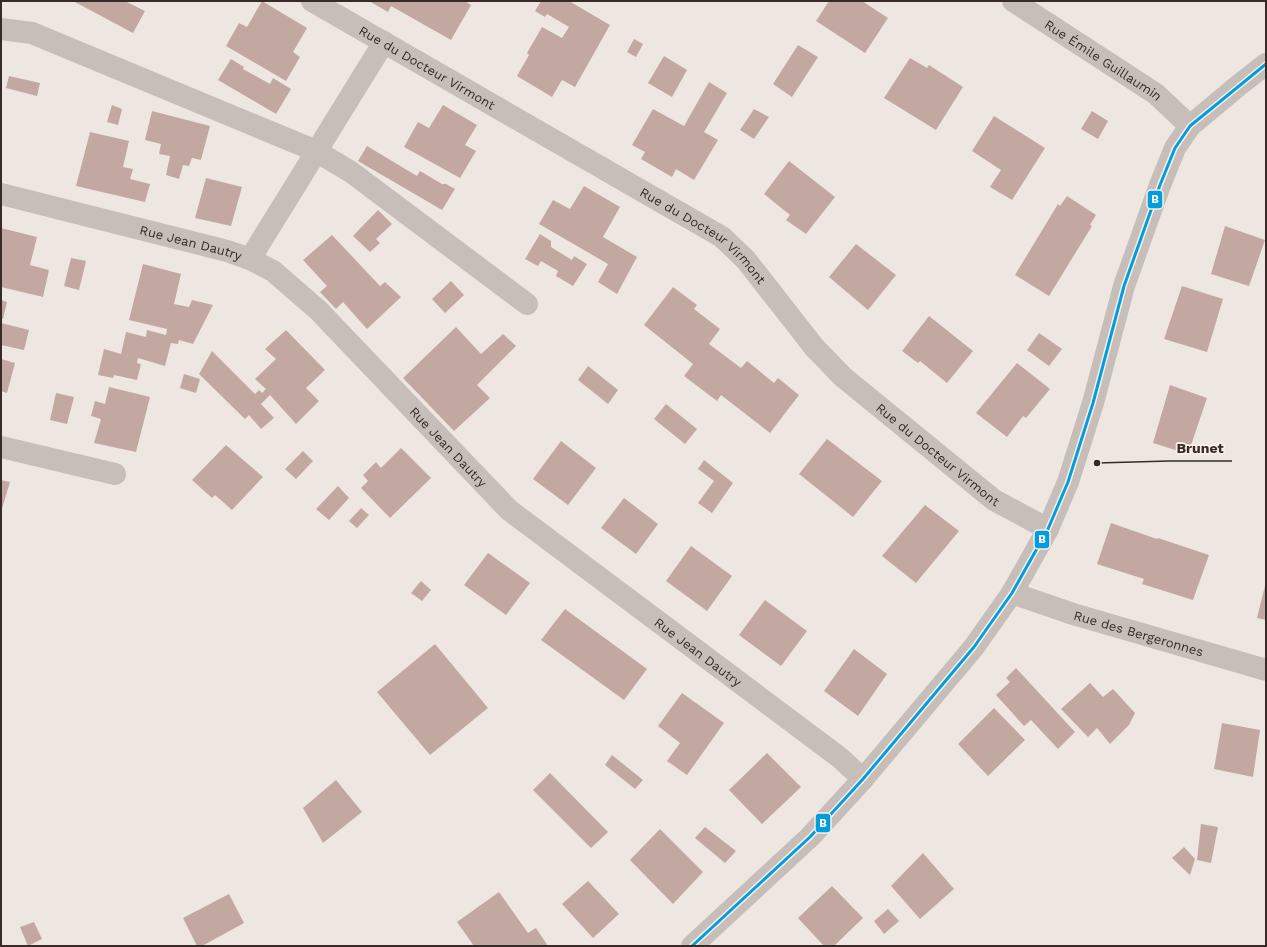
<svg xmlns="http://www.w3.org/2000/svg" width="1267" height="947" font-family="'Work Sans',sans-serif">
<style>
.building{fill:#c3a8a1}
.lines{fill:none;stroke-linecap:round;stroke-linejoin:round}
.minor{stroke:#c7beb9;stroke-width:22}
.bus-1-casing{stroke:#fbf0e7;stroke-width:6}
.bus-1{stroke:#009ee1;stroke-width:3}
.labels{text-anchor:middle;dominant-baseline:central;stroke-width:3.5;stroke-linejoin:round;paint-order:stroke}
.street-label{font-size:13px;fill:#382b27;stroke:#fbf0e7}
.leader{fill:none;stroke:#382b27;stroke-width:1.5}
.callout-dot{fill:#382b27;stroke:#fbf0e7;stroke-width:1.5}
.callout-label{font-size:14px;text-anchor:middle;font-weight:bold;fill:#382b27;stroke:#fbf0e7;stroke-width:3.5;stroke-linejoin:round;paint-order:stroke}
.line-badge{stroke:#fbf0e7;stroke-width:1.5}
.badge-label{font-size:11px;text-anchor:middle;font-weight:bold;fill:#fff}
</style>
<rect width="100%" height="100%" fill="#eee7e1"/>
<!-- building -->
<path class="building" d="M 73,1 L 125,1 L 145,11 L 133,33 Z
M 262,1 L 307,28 L 293,52 L 300,57 L 286,81 L 226,46 L 239,23 L 247,27 Z
M 369,1 L 465,1 L 471,5 L 451,40 L 391,6 L 388,12 Z
M 541,1 L 569,1 L 610,25 L 575,87 L 562,80 L 552,97 L 517,76 L 529,55 L 527,53 L 542,27 L 562,38 L 569,27 L 547,14 L 545,17 L 535,11 Z
M 829,1 L 862,1 L 888,18 L 865,53 L 816,21 Z
M 634,39 L 643,44 L 636,57 L 627,52 Z
M 798,45 L 818,57 L 792,97 L 773,84 Z
M 664,56 L 687,70 L 672,97 L 648,83 Z
M 910,58 L 927,68 L 929,65 L 963,87 L 936,130 L 884,98 Z
M 231,59 L 244,67 L 243,69 L 270,84 L 273,78 L 291,89 L 276,114 L 218,80 Z
M 9,76 L 40,83 L 37,96 L 6,88 Z
M 709,82 L 727,93 L 704,132 L 718,140 L 694,180 L 676,169 L 672,177 L 641,159 L 645,152 L 632,145 L 653,109 L 684,126 Z
M 112,105 L 122,109 L 118,125 L 107,122 Z
M 443,105 L 477,125 L 465,145 L 476,151 L 460,178 L 404,147 L 418,122 L 429,128 Z
M 754,109 L 769,117 L 754,139 L 740,130 Z
M 152,111 L 210,126 L 201,160 L 192,158 L 189,166 L 183,165 L 179,179 L 166,175 L 170,156 L 159,154 L 161,144 L 145,140 Z
M 1092,111 L 1108,121 L 1098,139 L 1081,129 Z
M 994,116 L 1045,148 L 1012,200 L 990,187 L 1001,170 L 972,151 Z
M 90,132 L 129,141 L 123,167 L 133,169 L 130,179 L 150,184 L 145,202 L 76,186 Z
M 367,146 L 417,176 L 420,171 L 442,184 L 446,184 L 455,189 L 442,210 L 358,161 Z
M 789,161 L 835,197 L 806,234 L 786,220 L 790,215 L 764,194 Z
M 206,178 L 242,187 L 231,226 L 195,218 Z
M 584,186 L 620,207 L 603,237 L 637,257 L 617,294 L 598,282 L 608,264 L 539,224 L 553,200 L 570,209 Z
M 1067,196 L 1096,215 L 1090,225 L 1092,226 L 1049,296 L 1015,275 L 1058,204 L 1060,206 Z
M 378,210 L 392,224 L 376,239 L 380,243 L 370,252 L 353,236 Z
M 1225,226 L 1265,240 L 1249,286 L 1211,274 Z
M 1,228 L 37,237 L 30,265 L 49,270 L 43,297 L 1,287 Z
M 540,234 L 551,241 L 551,247 L 567,257 L 572,260 L 574,256 L 587,264 L 573,286 L 556,276 L 558,271 L 541,261 L 538,266 L 525,259 Z
M 332,235 L 380,286 L 385,282 L 401,297 L 367,329 L 343,302 L 336,309 L 320,292 L 327,286 L 303,260 Z
M 856,244 L 896,275 L 868,310 L 829,277 Z
M 71,258 L 86,261 L 79,290 L 64,286 Z
M 143,264 L 181,274 L 174,304 L 189,307 L 192,300 L 213,305 L 193,344 L 179,340 L 178,344 L 171,343 L 165,366 L 138,358 L 137,363 L 141,364 L 137,380 L 114,375 L 113,378 L 98,375 L 104,349 L 121,354 L 126,332 L 146,337 L 147,330 L 166,335 L 167,329 L 129,320 Z
M 451,281 L 464,295 L 445,313 L 432,299 Z
M 1182,286 L 1223,299 L 1207,352 L 1164,339 Z
M 673,287 L 697,305 L 694,309 L 720,329 L 709,344 L 741,368 L 747,361 L 774,383 L 778,378 L 799,395 L 770,433 L 721,395 L 717,401 L 684,376 L 693,364 L 644,325 Z
M 1,300 L 7,302 L 3,319 L 1,318 Z
M 929,316 L 973,351 L 947,383 L 920,361 L 918,363 L 902,351 Z
M 1,323 L 29,330 L 24,350 L 1,345 Z
M 456,327 L 481,354 L 503,334 L 516,346 L 477,385 L 490,398 L 454,431 L 403,378 Z
M 286,330 L 325,370 L 306,388 L 319,401 L 296,424 L 270,395 L 261,404 L 274,418 L 261,429 L 249,415 L 245,419 L 199,374 L 212,351 L 255,394 L 259,390 L 262,393 L 266,389 L 255,379 L 276,359 L 265,349 Z
M 1039,333 L 1062,349 L 1049,366 L 1027,350 Z
M 1,359 L 15,363 L 7,393 L 1,391 Z
M 1017,363 L 1050,389 L 1026,418 L 1023,416 L 1007,437 L 976,413 Z
M 588,366 L 618,390 L 608,404 L 578,380 Z
M 184,374 L 200,379 L 196,393 L 180,388 Z
M 1170,385 L 1207,398 L 1188,454 L 1153,443 Z
M 109,387 L 150,397 L 136,452 L 94,443 L 101,419 L 91,416 L 95,401 L 105,404 Z
M 56,393 L 74,397 L 67,424 L 50,420 Z
M 666,404 L 697,429 L 685,444 L 654,419 Z
M 827,439 L 882,481 L 853,517 L 799,474 Z
M 561,441 L 596,468 L 568,505 L 533,479 Z
M 226,445 L 263,477 L 232,510 L 215,495 L 212,498 L 192,480 Z
M 401,448 L 431,478 L 390,518 L 361,488 L 368,481 L 363,475 L 376,462 L 381,468 Z
M 303,451 L 313,461 L 296,479 L 285,469 Z
M 704,460 L 733,483 L 712,513 L 698,503 L 714,481 L 698,469 Z
M 1,480 L 10,482 L 1,512 Z
M 338,486 L 349,498 L 329,520 L 316,509 Z
M 624,498 L 658,524 L 636,554 L 601,528 Z
M 925,505 L 959,531 L 916,583 L 882,556 Z
M 361,508 L 369,515 L 357,528 L 349,521 Z
M 1111,523 L 1157,539 L 1158,538 L 1209,555 L 1193,600 L 1142,584 L 1144,579 L 1097,564 Z
M 691,546 L 732,576 L 707,611 L 666,581 Z
M 488,553 L 530,583 L 506,615 L 464,585 Z
M 421,581 L 431,590 L 422,601 L 411,593 Z
M 1265,586 L 1266,586 L 1266,620 L 1257,618 Z
M 765,600 L 807,631 L 781,666 L 739,635 Z
M 565,609 L 647,669 L 624,700 L 541,640 Z
M 435,644 L 488,708 L 430,755 L 377,692 Z
M 854,649 L 887,674 L 858,716 L 824,691 Z
M 1016,668 L 1075,732 L 1058,749 L 1031,720 L 1024,726 L 996,695 L 1010,682 L 1006,678 Z
M 1090,683 L 1103,697 L 1113,689 L 1135,713 L 1129,725 L 1110,744 L 1097,728 L 1088,737 L 1061,709 Z
M 682,693 L 724,723 L 687,775 L 667,761 L 680,743 L 658,726 Z
M 994,708 L 1025,740 L 988,776 L 958,744 Z
M 1222,723 L 1260,730 L 1253,777 L 1214,769 Z
M 767,753 L 801,787 L 762,824 L 729,790 Z
M 612,755 L 643,780 L 635,789 L 605,765 Z
M 550,773 L 608,832 L 591,848 L 533,790 Z
M 336,780 L 362,812 L 323,843 L 303,808 Z
M 1201,824 L 1218,827 L 1211,863 L 1197,860 Z
M 705,827 L 736,851 L 725,863 L 695,838 Z
M 660,829 L 703,872 L 673,904 L 630,860 Z
M 1184,847 L 1195,859 L 1190,875 L 1172,858 Z
M 923,853 L 954,889 L 920,919 L 891,886 Z
M 588,881 L 619,914 L 593,938 L 562,904 Z
M 832,886 L 863,918 L 834,946 L 824,946 L 798,918 Z
M 499,892 L 528,933 L 536,928 L 548,946 L 474,946 L 457,922 Z
M 229,894 L 244,923 L 202,946 L 197,946 L 183,918 Z
M 888,909 L 899,921 L 884,934 L 874,921 Z
M 34,922 L 42,939 L 28,946 L 20,927 Z"/>
<g class="lines">
<!-- minor -->
<g class="minor">
<path id="s1" d="M 312,1 L 722,237 L 746,260 L 814,347 L 843,377 L 994,500 L 1048,529"/>
<path id="s2" d="M 1013,1 L 1156,94 L 1190,126"/>
<path d="M 1,29 L 32,33 L 316,151 L 351,172 L 527,304"/>
<path id="s3" d="M 1,194 L 227,251 L 250,259 L 273,271 L 318,310 L 509,510 L 839,757 L 863,779"/>
<path d="M 250,259 L 384,42"/>
<path d="M 1,447 L 115,474"/>
<path id="s4" d="M 1012,593 L 1073,614 L 1266,670"/>
<path d="M 692,946 L 810,837 L 863,779 L 974,647 L 1012,593 L 1048,529 L 1068,482 L 1093,403 L 1124,286 L 1160,185 L 1175,148 L 1190,126 L 1239,85 L 1266,64"/>
</g>
<!-- bus-1 casing -->
<g class="bus-1-casing">
<path id="bus-1" d="M 692,946 L 810,837 L 863,779 L 974,647 L 1012,593 L 1048,529 L 1068,482 L 1093,403 L 1124,286 L 1160,185 L 1175,148 L 1190,126 L 1266,64"/>
</g>
<!-- bus-1 -->
<use href="#bus-1" class="bus-1"/>
</g>
<g class="labels">
<!-- street labels -->
<g class="street-label">
<text stroke="none"><textPath href="#s2" startOffset="108">Rue Émile Guillaumin</textPath></text>
<text stroke="none"><textPath href="#s1" startOffset="133">Rue du Docteur Virmont</textPath></text>
<text stroke="none"><textPath href="#s1" startOffset="457">Rue du Docteur Virmont</textPath></text>
<text stroke="none"><textPath href="#s3" startOffset="196">Rue Jean Dautry</textPath></text>
<text stroke="none"><textPath href="#s3" startOffset="532">Rue Jean Dautry</textPath></text>
<text stroke="none"><textPath href="#s1" startOffset="781">Rue du Docteur Virmont</textPath></text>
<text stroke="none"><textPath href="#s4" startOffset="133">Rue des Bergeronnes</textPath></text>
<text stroke="none"><textPath href="#s3" startOffset="856">Rue Jean Dautry</textPath></text>
</g>
</g>
<!-- callouts -->
<path class="leader" d="M1097 463L1169 461H1232"/>
<circle class="callout-dot" cx="1097" cy="463" r="4"/>
<g class="callout-label">
<text x="1200" y="453">Brunet</text>
</g>
<g class="line-badge">
<rect x="1147" y="190" width="16" height="19" rx="4" fill="#009ee1"/>
<rect x="1034" y="530" width="16" height="19" rx="4" fill="#009ee1"/>
<rect x="815" y="813" width="16" height="20" rx="4" fill="#009ee1"/>
</g>
<g class="badge-label">
<text x="1155" y="203">B</text>
<text x="1042" y="543">B</text>
<text x="823" y="827">B</text>
</g>
<!-- border -->
<rect width="1267" height="947" fill="none" stroke="#382b27" stroke-width="4"/>
</svg>
